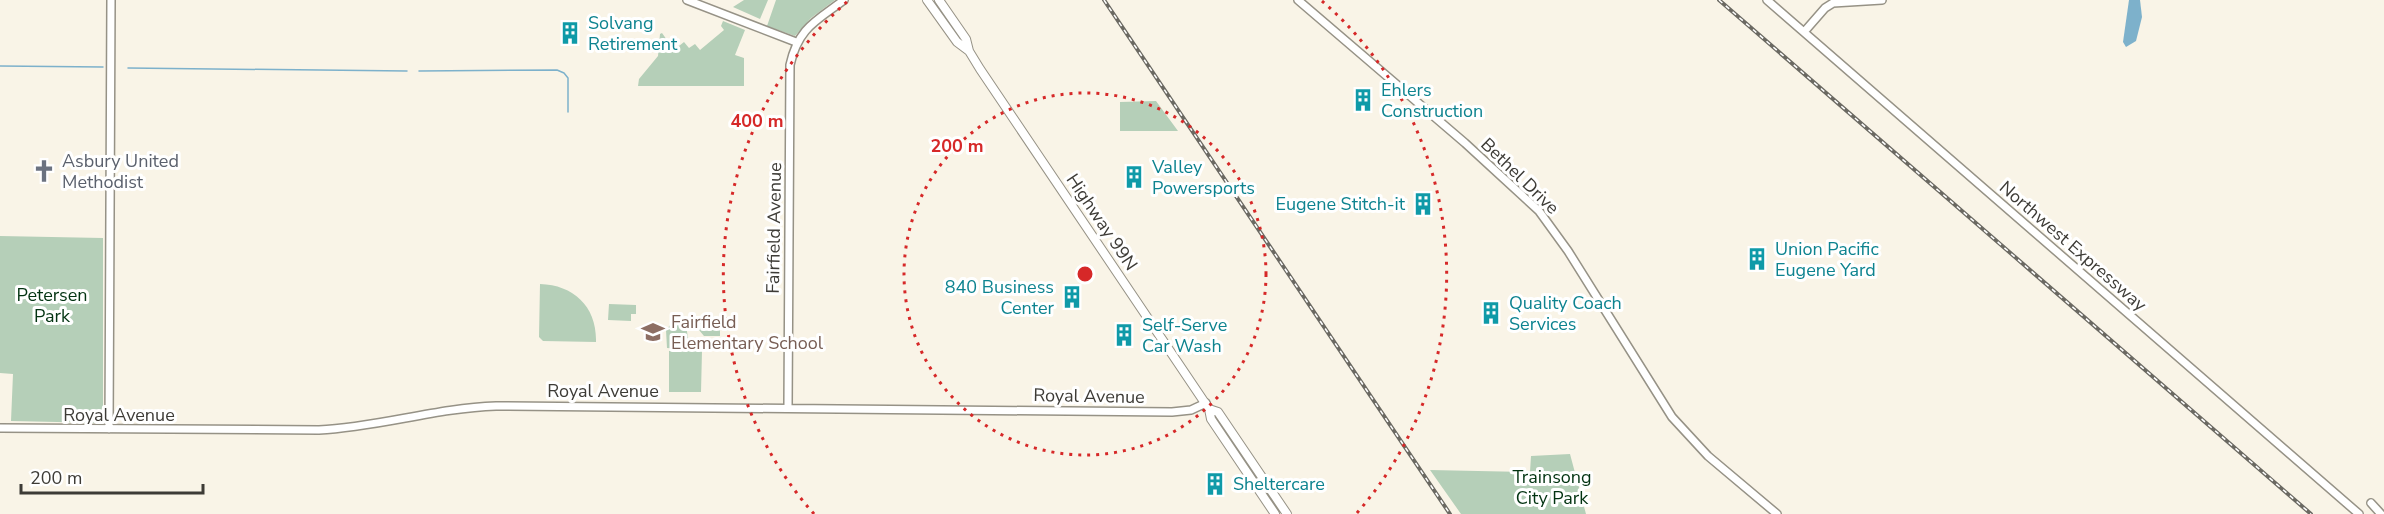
<svg xmlns="http://www.w3.org/2000/svg" width="2384" height="514" font-family="'Nunito Sans',sans-serif">
<style>
.green{fill:#b5cfb8}
.water{fill:#7db1cb}
.lines{fill:none;stroke-linecap:round;stroke-linejoin:round}
.stream{stroke:#7db1cb;stroke-width:1.5}
.secondary-casing{stroke:#969286;stroke-width:10}
.primary-casing{stroke:#969286;stroke-width:10}
.secondary{stroke:#fff;stroke-width:7}
.primary{stroke:#fff;stroke-width:8}
.rail-casing{stroke:#6b6962;stroke-width:4}
.rail{stroke:#fff;stroke-width:1.5;stroke-dasharray:4.5;stroke-linecap:butt}
.ring{fill:none;stroke:#d62828;stroke-width:3;stroke-dasharray:3 6}
.labels{text-anchor:middle;dominant-baseline:central;stroke-width:6;stroke-linejoin:round;paint-order:stroke}
.culture-label{font-size:18px;fill:#0d838f;stroke:#fff;text-anchor:start}
.worship-label{font-size:18px;fill:#5b616d;stroke:#fff;text-anchor:start}
.street-label{font-size:18px;fill:#3d3b36;stroke:#fff}
.park-label{font-size:18px;fill:#023311;stroke:#fff}
.education-label{font-size:18px;fill:#785e54;stroke:#fff;text-anchor:start}
.centre{fill:#d62828;stroke:#fff;stroke-width:3}
.ring-label{font-size:18px;text-anchor:middle;font-weight:bold;fill:#d62828;stroke:#fff;stroke-width:6;stroke-linejoin:round;paint-order:stroke}
</style>
<rect width="100%" height="100%" fill="#f9f4e7"/>
<!-- green -->
<path class="green" d="M 744,0 L 768,0 L 760,19 L 733,7 Z
M 776,0 L 835,0 L 811,18 L 795,36 L 767,26 Z
M 723,21 L 745,30 L 735,55 L 744,58 L 744,86 L 638,86 L 639,79 L 658,56 L 660,34 L 662,33 L 674,50 L 684,42 L 689,48 L 695,44 L 700,50 L 724,30 L 721,26 Z
M 1156,101 L 1178,131 L 1120,131 L 1120,102 Z
M 0,236 L 103,238 L 103,423 L 11,421 L 13,374 L 0,373 Z
M 540,284 C 574,285 597,307 596,342 L 543,341 L 539,337 Z
M 609,304 L 636,305 L 636,314 L 631,314 L 631,321 L 608,320 Z
M 712,316 L 720,321 L 720,336 L 704,336 L 699,330 L 701,320 Z
M 676,318 L 686,325 L 688,338 L 680,349 L 667,348 L 666,330 Z
M 669,351 L 702,351 L 701,392 L 669,392 Z
M 1570,454 L 1586,514 L 1461,514 L 1430,470 L 1530,472 L 1531,456 Z"/>
<!-- water -->
<path class="water" d="M 2129,0 L 2140,0 L 2142,17 L 2136,41 L 2126,47 L 2123,42 Z"/>
<g class="lines">
<!-- stream -->
<path class="stream" d="M 0,66 L 103,67
M 128,68 L 407,71
M 419,71 L 557,70 L 564,73 L 568,78 L 568,112"/>
<!-- secondary casing -->
<g class="secondary-casing">
<path id="secondary" d="M 687,0 L 796,42
M 1298,0 L 1465,143 L 1539,211 L 1568,251 L 1672,417 L 1708,456 L 1777,514
M 1767,0 L 2359,514
M 1804,32 L 1825,8 L 1833,3 L 1882,0
M 788,408 L 790,65 C 798,28 816,21 844,0
M 0,428 L 319,430 C 379,427 436,408 496,406 L 1172,412 L 1191,410 L 1206,403
M 109,429 L 111,0
M 2371,503 L 2381,514"/>
</g>
<!-- primary casing -->
<g class="primary-casing">
<path id="primary" d="M 927,0 L 957,42 L 969,51
M 939,0 L 966,39 L 969,51 L 980,69 L 1209,409 L 1211,419 L 1275,514
M 1209,409 L 1218,412 L 1287,514"/>
</g>
<!-- secondary -->
<use href="#secondary" class="secondary"/>
<!-- primary -->
<use href="#primary" class="primary"/>
<!-- rail casing -->
<g class="rail-casing">
<path id="rail" d="M 1104,0 L 1450,514
M 1719,0 L 2311,514"/>
</g>
<!-- rail -->
<use href="#rail" class="rail"/>
</g>
<!-- distance rings -->
<g class="ring">
<circle cx="1085" cy="274" r="181"/>
<path d="M814 514A362 362 0 0 1 848 1M1322 1A362 362 0 0 1 1356 514"/>
</g>
<!-- icons -->
<defs>
<g id="building-bare" transform="scale(1.8)"><path d="M-4-6H4V6H1V3H-1V6H-4ZM-2.5-4.3h1.7v1.8h-1.7ZM.8-4.3h1.7v1.8H.8ZM-2.5-1h1.7V.8h-1.7ZM.8-1h1.7V.8H.8Z" fill="#0f9aa8" stroke="#fff" stroke-width="2.5" paint-order="stroke"/></g>
<g id="church-bare" transform="scale(1.8)"><path d="M-1.2-6h2.4v3.5h3.3v2.4h-3.3V6h-2.4V-.1h-3.3v-2.4h3.3Z" fill="#6b7280" stroke="#fff" stroke-width="2.5" paint-order="stroke"/></g>
<g id="school-bare" transform="scale(1.8)"><path d="M0-5L7-2L0 1L-7-2ZM-4 1L0 2.5L4 1V4Q0 6-4 4Z" fill="#8d6e63" stroke="#fff" stroke-width="2.5" paint-order="stroke"/></g>
</defs>
<g fill-rule="evenodd">
<use href="#building-bare" x="570" y="33"/>
<use href="#building-bare" x="1363" y="100"/>
<use href="#church-bare" x="44" y="171"/>
<use href="#building-bare" x="1134" y="177"/>
<use href="#building-bare" x="1423" y="204"/>
<use href="#building-bare" x="1757" y="259"/>
<use href="#building-bare" x="1072" y="297"/>
<use href="#building-bare" x="1491" y="313"/>
<use href="#school-bare" x="653" y="332"/>
<use href="#building-bare" x="1124" y="335"/>
<use href="#building-bare" x="1215" y="484"/>
</g>
<g class="labels">
<!-- culture labels -->
<g class="culture-label">
<text x="588" y="23">Solvang<tspan x="588" dy="21">Retirement</tspan></text>
<text x="1381" y="90">Ehlers<tspan x="1381" dy="21">Construction</tspan></text>
<text x="1152" y="167">Valley<tspan x="1152" dy="21">Powersports</tspan></text>
<text x="1405" y="204" text-anchor="end">Eugene Stitch-it</text>
<text x="1775" y="249">Union Pacific<tspan x="1775" dy="21">Eugene Yard</tspan></text>
<text x="1054" y="287" text-anchor="end">840 Business<tspan x="1054" dy="21">Center</tspan></text>
<text x="1509" y="303">Quality Coach<tspan x="1509" dy="21">Services</tspan></text>
<text x="1142" y="325">Self-Serve<tspan x="1142" dy="21">Car Wash</tspan></text>
<text x="1233" y="484">Sheltercare</text>
</g>
<!-- worship labels -->
<g class="worship-label">
<text x="62" y="161">Asbury United<tspan x="62" dy="21">Methodist</tspan></text>
</g>
<!-- street labels -->
<g class="street-label">
<text transform="translate(1520 176) rotate(44)">Bethel Drive</text>
<text transform="translate(1102 222) rotate(56)">Highway 99N</text>
<text transform="translate(774 228) rotate(-89)">Fairfield Avenue</text>
<text transform="translate(2073 246) rotate(41)">Northwest Expressway</text>
<text x="603" y="391">Royal Avenue</text>
<text transform="translate(1089 396) rotate(1)">Royal Avenue</text>
<text x="119" y="415">Royal Avenue</text>
</g>
<!-- park labels -->
<g class="park-label">
<text x="52" y="295">Petersen<tspan x="52" dy="21">Park</tspan></text>
<text x="1552" y="477">Trainsong<tspan x="1552" dy="21">City Park</tspan></text>
</g>
<!-- education labels -->
<g class="education-label">
<text x="671" y="322">Fairfield<tspan x="671" dy="21">Elementary School</tspan></text>
</g>
</g>
<circle cx="1085" cy="274" r="9" class="centre"/>
<g class="ring-label">
<text x="757" y="127">400 m</text>
<text x="957" y="152">200 m</text>
</g>
<!-- scale -->
<path d="M21 484v9h182v-9" fill="none" stroke="#3d3b36" stroke-width="3"/>
<text x="30" y="484" font-size="18" fill="#3d3b36" stroke="#ffffff" stroke-width="4.5" paint-order="stroke">200 m</text>
</svg>
